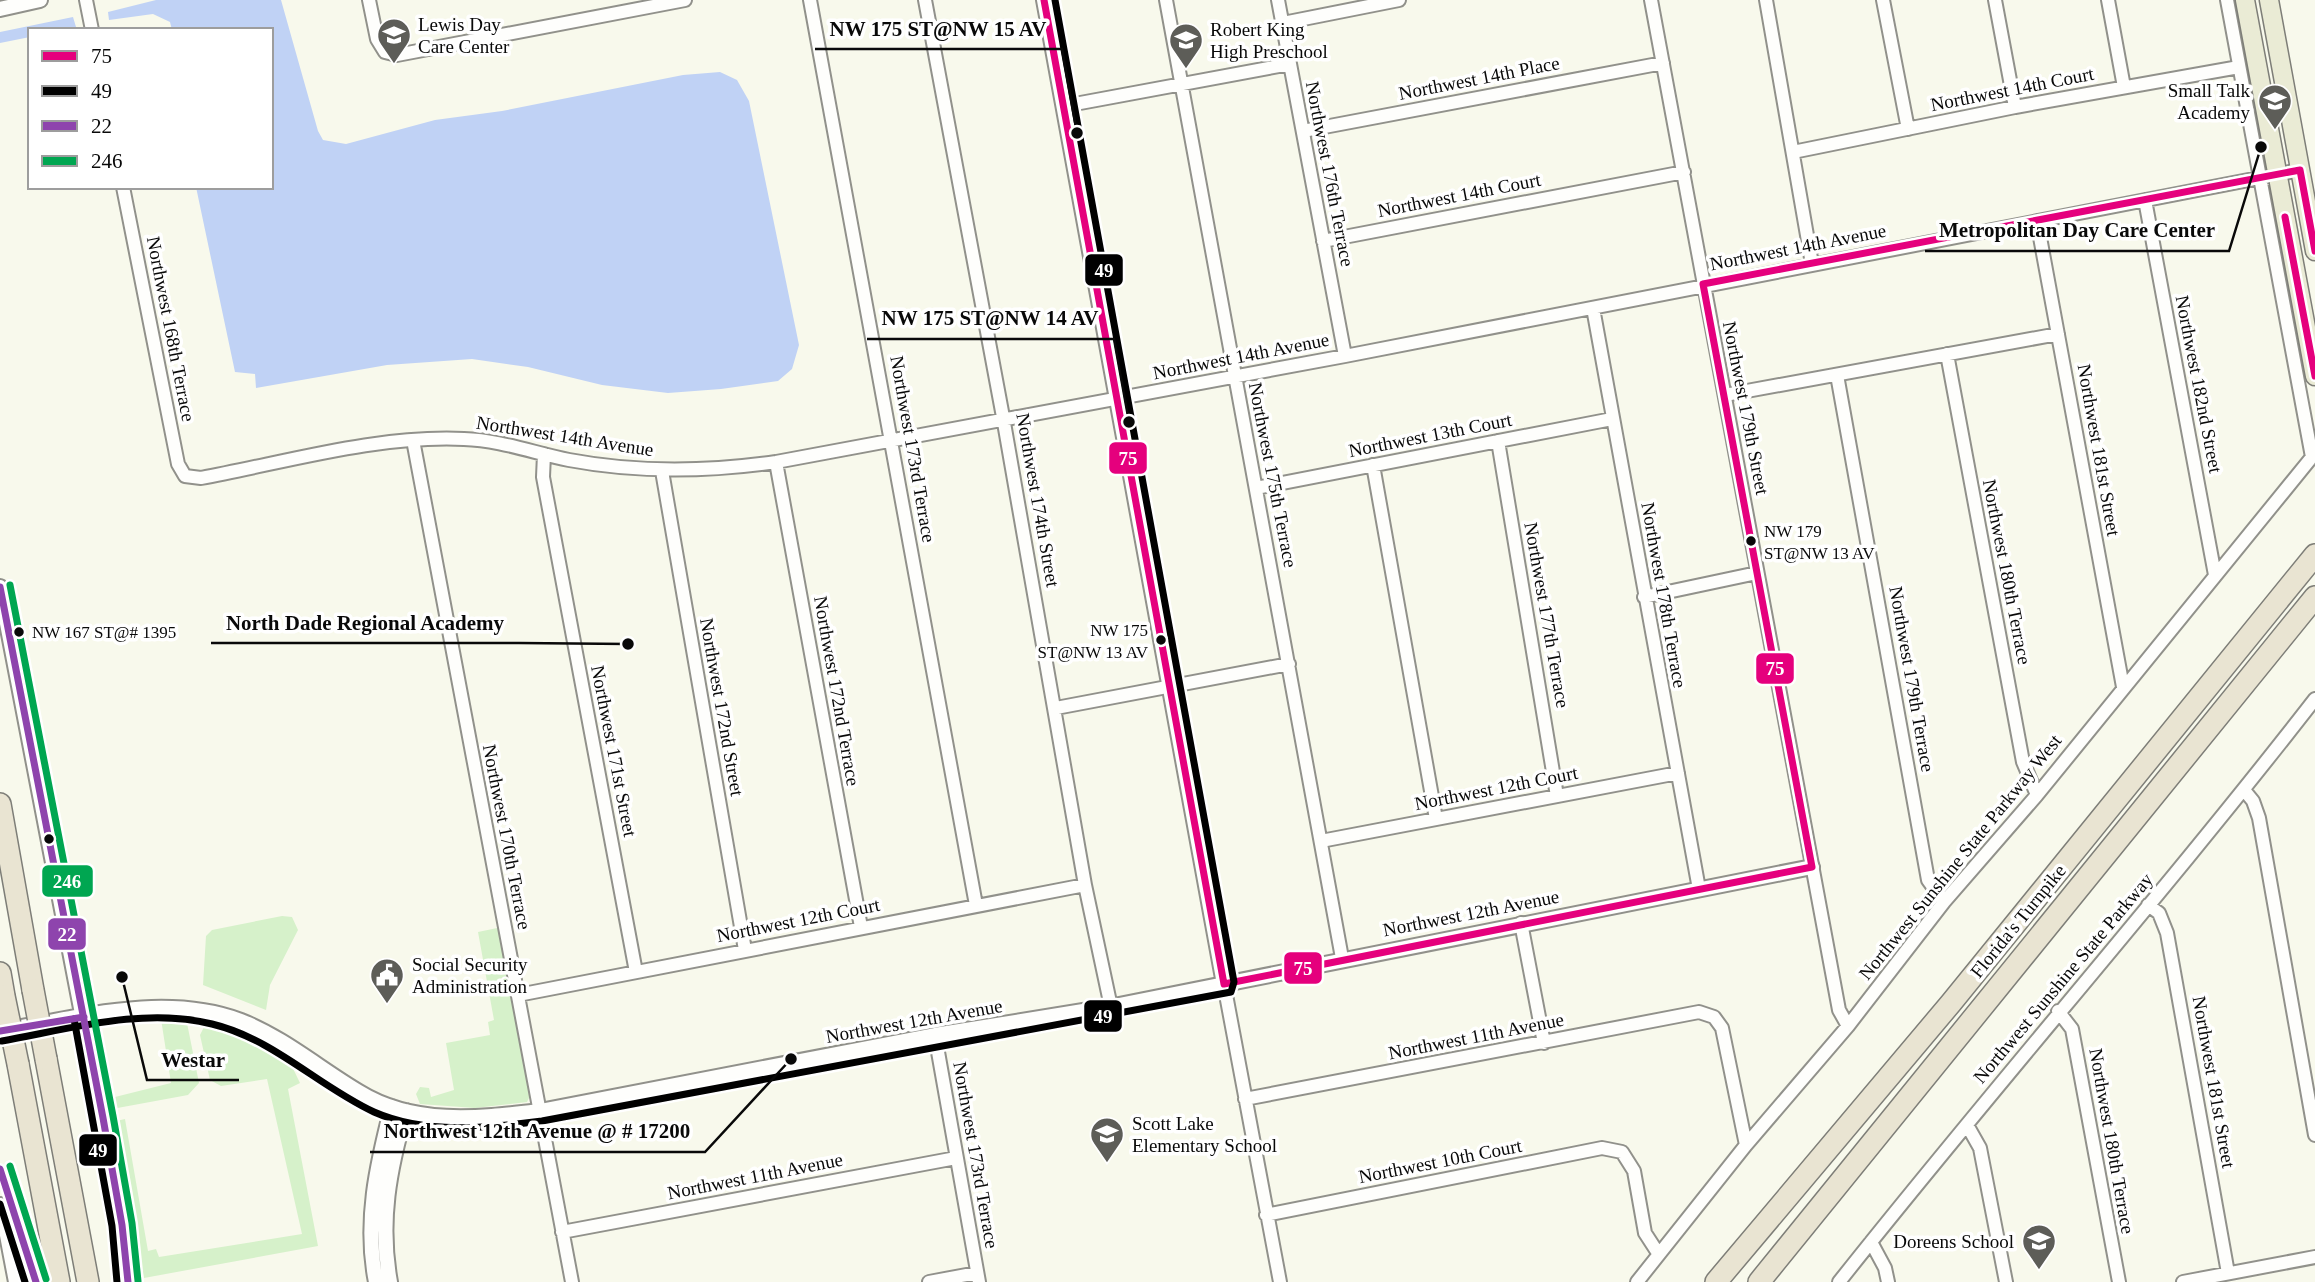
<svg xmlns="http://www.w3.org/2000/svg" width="2315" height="1282" font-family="'Times New Roman',serif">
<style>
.green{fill:#d6f1ca}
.water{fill:#c0d2f5}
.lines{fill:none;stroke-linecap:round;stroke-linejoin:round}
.minor-casing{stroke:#91918b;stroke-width:16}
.tertiary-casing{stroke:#91918b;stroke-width:18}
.primary-casing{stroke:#7e7e78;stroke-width:21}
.motorway-casing{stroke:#7e7e78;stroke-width:24}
.minor{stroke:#fefefc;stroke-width:12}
.tertiary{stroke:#fefefc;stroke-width:14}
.primary{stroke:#eaebd5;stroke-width:18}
.motorway{stroke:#e9e4d2;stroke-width:21}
.motorway-bridge-casing{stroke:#7e7e78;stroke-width:24;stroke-linecap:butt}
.motorway-bridge{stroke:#e9e4d2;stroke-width:21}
.bus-1-casing{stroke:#fff;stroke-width:12}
.bus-2-casing{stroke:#fff;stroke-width:12}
.bus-3-casing{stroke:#fff;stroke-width:12}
.bus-4-casing{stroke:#fff;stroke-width:12}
.bus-1{stroke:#e5007d;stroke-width:7}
.bus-2{stroke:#000;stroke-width:7}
.bus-3{stroke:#8e44ad;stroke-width:7}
.bus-4{stroke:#00a651;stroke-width:7}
.bus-dot{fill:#090909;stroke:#fff;stroke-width:2.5}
.labels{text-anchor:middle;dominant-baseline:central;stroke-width:7;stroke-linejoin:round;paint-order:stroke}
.bus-label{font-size:17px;fill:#090909;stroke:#fff;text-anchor:start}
.poi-label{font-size:19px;fill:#090909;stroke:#fff;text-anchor:start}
.street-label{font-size:19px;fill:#090909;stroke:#fff}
.leader{fill:none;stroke:#090909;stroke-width:2.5}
.callout-dot{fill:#090909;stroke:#fff;stroke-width:2.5}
.callout-label{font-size:21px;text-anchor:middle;font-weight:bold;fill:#090909;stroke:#fff;stroke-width:7;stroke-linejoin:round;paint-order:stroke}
.line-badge{stroke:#fff;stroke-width:2.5}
.badge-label{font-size:19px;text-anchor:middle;font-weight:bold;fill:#fff}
</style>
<rect width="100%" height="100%" fill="#f8f9ec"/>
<!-- green -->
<path class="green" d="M 282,916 L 292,917 L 298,930 L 270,985 L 266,1010 L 203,985 L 206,936 L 212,930 Z
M 502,927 L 531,1094 L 527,1102 L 475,1108 L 420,1104 L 416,1094 L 420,1087 L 429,1088 L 431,1097 L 454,1090 L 446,1043 L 490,1035 L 488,1022 L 494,1020 L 478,932 Z
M 186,1018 L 199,1083 L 188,1095 L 112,1109 L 111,1098 L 171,1083 L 161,1019 Z
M 207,1021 L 247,1032 L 287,1056 L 300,1083 L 288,1089 L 318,1246 L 144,1278 L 112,1122 L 125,1119 L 148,1251 L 156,1249 L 159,1257 L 302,1234 L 267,1079 L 221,1086 L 210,1080 L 200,1035 Z"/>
<!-- water -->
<path class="water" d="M 156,0 L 281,0 L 318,131 L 323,140 L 346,144 L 435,120 L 502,111 L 683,75 L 720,72 L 737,80 L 749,101 L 799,345 L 792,369 L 778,381 L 721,389 L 668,393 L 602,385 L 528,367 L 472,359 L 387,365 L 256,388 L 255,374 L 235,372 L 196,187 L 271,187 L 271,30 L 172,30 L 170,22 L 153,14 L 109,20 L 108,12 Z
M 73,17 L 76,27 L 30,30 L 30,37 L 0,43 L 0,32 Z"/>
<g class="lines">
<!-- minor casing -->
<g class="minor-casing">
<path id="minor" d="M 86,0 L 92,30
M 369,0 L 377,39 L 385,52 L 397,55 L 685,0
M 810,0 L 976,905
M 925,0 L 1003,417 L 1085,885 L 1111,1007
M 1166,0 L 1342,958
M 1278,0 L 1345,356
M 1651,0 L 1839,1010 L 1848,1026
M 1766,0 L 1812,264
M 1883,0 L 1908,129
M 1995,0 L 2015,107
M 2108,0 L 2124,87
M 2227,0 L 2312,457
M 1283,23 L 1399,0
M 1064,106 L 1290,64
M 1303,131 L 1663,63
M 1793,152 L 2015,107 L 2239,67
M 123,187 L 178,464 L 185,476 L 201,478 C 287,462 376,435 464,439 C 500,440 534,453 569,460 C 638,473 706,472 776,462 L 1345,356 L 2300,170
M 2145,200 L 2215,575
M 2037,221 L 2123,687
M 1323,241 L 1684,172
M 1593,308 L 1699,889
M 1947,354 L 2023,762 L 2037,795
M 1837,375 L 1928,880 L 1944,902
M 1725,395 L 2058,334
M 413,440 L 572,1282
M 1498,441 L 1557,796
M 544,454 L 543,477 L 636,972
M 776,462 L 861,927
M 1373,465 L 1436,819
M 662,471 L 745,950
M 1256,488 L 1612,419
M 1644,597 L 1757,573
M 1056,708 L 1289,664
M 2244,790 L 2253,801 L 2259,818 L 2315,1135
M 1321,841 L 1678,773
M 2148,905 L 2159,913 L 2167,933 L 2228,1273
M 1521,923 L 1544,1043
M 1224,984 L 1280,1282
M 518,995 L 1085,885
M 2058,1011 L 2072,1029 L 2119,1282
M 935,1035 L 979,1282
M 1245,1099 L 1699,1012 L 1714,1017 L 1722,1028 L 1746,1145
M 1967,1125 L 1980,1148 L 2006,1282
M 0,1204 L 15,1282
M 1266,1215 L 1602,1148 L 1622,1152 L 1634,1171 L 1645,1233 L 1658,1253
M 562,1232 L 956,1158
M 1871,1242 L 1885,1268 L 1888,1282
M 929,1282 L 977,1273
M 1637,1282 L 1746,1145 L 1848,1026 L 1944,902 L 2037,795 L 2312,457
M 1839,1282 C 1995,1085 2161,897 2315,699
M 2183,1282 L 2315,1257"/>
</g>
<!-- tertiary casing -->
<g class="tertiary-casing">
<path id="tertiary" d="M 1044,0 C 1106,328 1162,656 1224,984
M 0,9 L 40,0
M 0,587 L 124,1232
M 0,1031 C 77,1018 164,992 241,1021 C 284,1038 320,1069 359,1092 C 414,1126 479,1118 540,1111 L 935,1035 L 1114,1006 L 1812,867
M 376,1282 C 364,1222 377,1165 392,1107
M 390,1282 C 379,1222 389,1169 406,1111"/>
</g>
<!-- primary casing -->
<g class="primary-casing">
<path id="primary" d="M 2245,0 L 2315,376
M 2269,0 L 2315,251"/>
</g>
<!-- motorway casing -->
<g class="motorway-casing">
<path id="motorway" d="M 0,804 L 33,990
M 0,973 L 4,996
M 46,1059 L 88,1282
M 18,1064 L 59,1282
M 122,1225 L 128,1282
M 1716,1282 L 1951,1003 L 2315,555
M 1759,1282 L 2315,597"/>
</g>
<!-- minor -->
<use href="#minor" class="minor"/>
<!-- tertiary -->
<use href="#tertiary" class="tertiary"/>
<!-- primary -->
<use href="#primary" class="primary"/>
<!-- motorway -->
<use href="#motorway" class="motorway"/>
<!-- motorway-bridge casing -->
<g class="motorway-bridge-casing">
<path id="motorway-bridge" d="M 33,990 L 46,1059
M 4,996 L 18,1064"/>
</g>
<!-- motorway-bridge -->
<use href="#motorway-bridge" class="motorway-bridge"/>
<!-- bus-1 casing -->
<g class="bus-1-casing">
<path id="bus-1" d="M 1044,0 L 1224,984 L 1812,867 L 1703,284 L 2300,170 L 2315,251
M 2285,217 L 2315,376"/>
</g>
<!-- bus-2 casing -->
<g class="bus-2-casing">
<path id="bus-2" d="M 74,1019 L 112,1226 L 117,1282
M 2,1041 C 69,1029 144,1007 212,1024 C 274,1039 318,1086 374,1112 C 426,1135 487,1128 542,1121 L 1231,992 L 1234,982 L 1055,0
M 0,1204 L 25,1282"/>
</g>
<!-- bus-3 casing -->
<g class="bus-3-casing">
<path id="bus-3" d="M 0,587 L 103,1118 L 122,1225 L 128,1282
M 0,1031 L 84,1017
M 0,1169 L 36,1282"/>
</g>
<!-- bus-4 casing -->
<g class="bus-4-casing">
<path id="bus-4" d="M 10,585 L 113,1116 L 132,1223 L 138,1281
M 10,1166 L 46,1279"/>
</g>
<!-- bus-1 -->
<use href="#bus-1" class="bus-1"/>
<!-- bus-2 -->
<use href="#bus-2" class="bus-2"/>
<!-- bus-3 -->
<use href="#bus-3" class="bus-3"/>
<!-- bus-4 -->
<use href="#bus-4" class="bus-4"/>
</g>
<!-- icons -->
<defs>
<g id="school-pin" transform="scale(1.75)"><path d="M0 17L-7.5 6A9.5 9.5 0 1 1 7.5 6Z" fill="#5d5d58" stroke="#fff"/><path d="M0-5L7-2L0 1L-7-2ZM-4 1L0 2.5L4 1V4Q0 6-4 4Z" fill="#fff"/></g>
<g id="civic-pin" transform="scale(1.75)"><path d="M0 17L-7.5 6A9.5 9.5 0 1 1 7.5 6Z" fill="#5d5d58" stroke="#fff"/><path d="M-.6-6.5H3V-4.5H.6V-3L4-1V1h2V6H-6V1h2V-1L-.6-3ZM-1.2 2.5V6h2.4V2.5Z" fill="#fff"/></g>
</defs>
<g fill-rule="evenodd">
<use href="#school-pin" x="394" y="35"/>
<use href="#school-pin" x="1186" y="40"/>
<use href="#school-pin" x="2275" y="101"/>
<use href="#civic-pin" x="387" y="975"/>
<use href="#school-pin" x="1107" y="1134"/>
<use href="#school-pin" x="2039" y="1241"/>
</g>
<!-- markers -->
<g class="bus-dot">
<circle cx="1751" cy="541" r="6"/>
<circle cx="19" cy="632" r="6"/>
<circle cx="1161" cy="640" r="6"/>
<circle cx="49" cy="839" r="6"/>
</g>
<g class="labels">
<!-- bus labels -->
<g class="bus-label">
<text x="1764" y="531">NW 179<tspan x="1764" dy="22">ST@NW 13 AV</tspan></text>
<text x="1148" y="630" text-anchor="end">NW 175<tspan x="1148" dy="22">ST@NW 13 AV</tspan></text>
<text x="32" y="632">NW 167 ST@# 1395</text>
</g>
<!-- poi labels -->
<g class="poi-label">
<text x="418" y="24">Lewis Day<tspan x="418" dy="22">Care Center</tspan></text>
<text x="1210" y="29">Robert King<tspan x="1210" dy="22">High Preschool</tspan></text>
<text x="2250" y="90" text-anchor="end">Small Talk<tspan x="2250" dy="22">Academy</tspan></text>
<text x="412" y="964">Social Security<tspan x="412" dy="22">Administration</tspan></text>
<text x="1132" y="1123">Scott Lake<tspan x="1132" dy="22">Elementary School</tspan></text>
<text x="2014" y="1241" text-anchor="end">Doreens School</text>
</g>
<!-- street labels -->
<g class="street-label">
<text transform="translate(1479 78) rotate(-11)">Northwest 14th Place</text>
<text transform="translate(2012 89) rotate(-11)">Northwest 14th Court</text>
<text transform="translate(1330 174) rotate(79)">Northwest 176th Terrace</text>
<text transform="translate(1459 195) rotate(-11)">Northwest 14th Court</text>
<text transform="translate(1798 247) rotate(-11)">Northwest 14th Avenue</text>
<text transform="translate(171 329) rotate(79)">Northwest 168th Terrace</text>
<text transform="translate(1241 356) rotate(-11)">Northwest 14th Avenue</text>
<text transform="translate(2199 384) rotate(79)">Northwest 182nd Street</text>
<text transform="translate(1746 408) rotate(79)">Northwest 179th Street</text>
<text transform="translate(1430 435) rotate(-11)">Northwest 13th Court</text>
<text transform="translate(565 436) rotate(9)">Northwest 14th Avenue</text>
<text transform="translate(913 449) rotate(80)">Northwest 173rd Terrace</text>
<text transform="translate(2099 450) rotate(80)">Northwest 181st Street</text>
<text transform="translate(1273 475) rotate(79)">Northwest 175th Terrace</text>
<text transform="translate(1038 500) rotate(80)">Northwest 174th Street</text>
<text transform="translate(2007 572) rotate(79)">Northwest 180th Terrace</text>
<text transform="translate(1664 595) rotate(80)">Northwest 178th Terrace</text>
<text transform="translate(1547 615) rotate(80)">Northwest 177th Terrace</text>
<text transform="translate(1912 679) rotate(80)">Northwest 179th Terrace</text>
<text transform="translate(837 691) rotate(80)">Northwest 172nd Terrace</text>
<text transform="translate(722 707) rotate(80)">Northwest 172nd Street</text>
<text transform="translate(614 751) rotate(79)">Northwest 171st Street</text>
<text transform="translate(1496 788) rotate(-11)">Northwest 12th Court</text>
<text transform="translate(507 837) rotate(79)">Northwest 170th Terrace</text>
<text transform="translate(1960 857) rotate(-51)">Northwest Sunshine State Parkway West</text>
<text transform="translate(1471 913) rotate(-11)">Northwest 12th Avenue</text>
<text transform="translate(798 920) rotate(-11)">Northwest 12th Court</text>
<text transform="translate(2018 921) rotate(-51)">Florida's Turnpike</text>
<text transform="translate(2063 978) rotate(-50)">Northwest Sunshine State Parkway</text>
<text transform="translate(914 1021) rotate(-10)">Northwest 12th Avenue</text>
<text transform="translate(1476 1036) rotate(-11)">Northwest 11th Avenue</text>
<text transform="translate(2214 1082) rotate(80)">Northwest 181st Street</text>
<text transform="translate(2112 1141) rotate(80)">Northwest 180th Terrace</text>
<text transform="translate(976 1155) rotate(80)">Northwest 173rd Terrace</text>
<text transform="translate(1440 1161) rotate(-11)">Northwest 10th Court</text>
<text transform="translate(755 1176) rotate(-11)">Northwest 11th Avenue</text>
</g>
</g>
<!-- callouts -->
<path class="leader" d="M1077 133L1062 49H815M2261 147L2229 251H1925M1129 422L1114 339H867M628 644L519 643H211M122 977L147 1080H239M791 1059L705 1152H370"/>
<g class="callout-dot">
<circle cx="1077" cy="133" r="7"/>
<circle cx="2261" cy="147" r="7"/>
<circle cx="1129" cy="422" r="7"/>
<circle cx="628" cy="644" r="7"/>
<circle cx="122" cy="977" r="7"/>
<circle cx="791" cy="1059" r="7"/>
</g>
<g class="callout-label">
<text x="938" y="36">NW 175 ST@NW 15 AV</text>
<text x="2077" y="237">Metropolitan Day Care Center</text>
<text x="990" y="325">NW 175 ST@NW 14 AV</text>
<text x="365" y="630">North Dade Regional Academy</text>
<text x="193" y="1067">Westar</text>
<text x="537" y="1138">Northwest 12th Avenue @ # 17200</text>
</g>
<g class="line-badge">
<rect x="1084" y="253" width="40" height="34" rx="7" fill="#000"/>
<rect x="1108" y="441" width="40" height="34" rx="7" fill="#e5007d"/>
<rect x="1755" y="652" width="40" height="33" rx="7" fill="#e5007d"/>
<rect x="41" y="864" width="53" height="34" rx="7" fill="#00a651"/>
<rect x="47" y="917" width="40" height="34" rx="7" fill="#8e44ad"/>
<rect x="1283" y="951" width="40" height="34" rx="7" fill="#e5007d"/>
<rect x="1083" y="999" width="40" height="34" rx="7" fill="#000"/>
<rect x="78" y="1133" width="40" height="34" rx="7" fill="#000"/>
</g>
<g class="badge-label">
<text x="1104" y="277">49</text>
<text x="1128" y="465">75</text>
<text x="1775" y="675">75</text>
<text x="67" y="888">246</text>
<text x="67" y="941">22</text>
<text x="1303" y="975">75</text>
<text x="1103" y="1023">49</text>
<text x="98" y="1157">49</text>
</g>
<!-- legend -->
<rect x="28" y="28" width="245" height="161" fill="#ffffff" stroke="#9d9d9d" stroke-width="2"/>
<rect x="42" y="51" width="35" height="10" fill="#e5007d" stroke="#9d9d9d" stroke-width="2"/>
<text x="91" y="63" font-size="21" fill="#090909">75</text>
<rect x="42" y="86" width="35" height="10" fill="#000000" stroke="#9d9d9d" stroke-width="2"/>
<text x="91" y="98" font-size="21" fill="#090909">49</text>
<rect x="42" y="121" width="35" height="10" fill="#8e44ad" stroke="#9d9d9d" stroke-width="2"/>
<text x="91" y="133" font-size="21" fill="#090909">22</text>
<rect x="42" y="156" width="35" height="10" fill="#00a651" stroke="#9d9d9d" stroke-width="2"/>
<text x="91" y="168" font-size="21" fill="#090909">246</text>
</svg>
